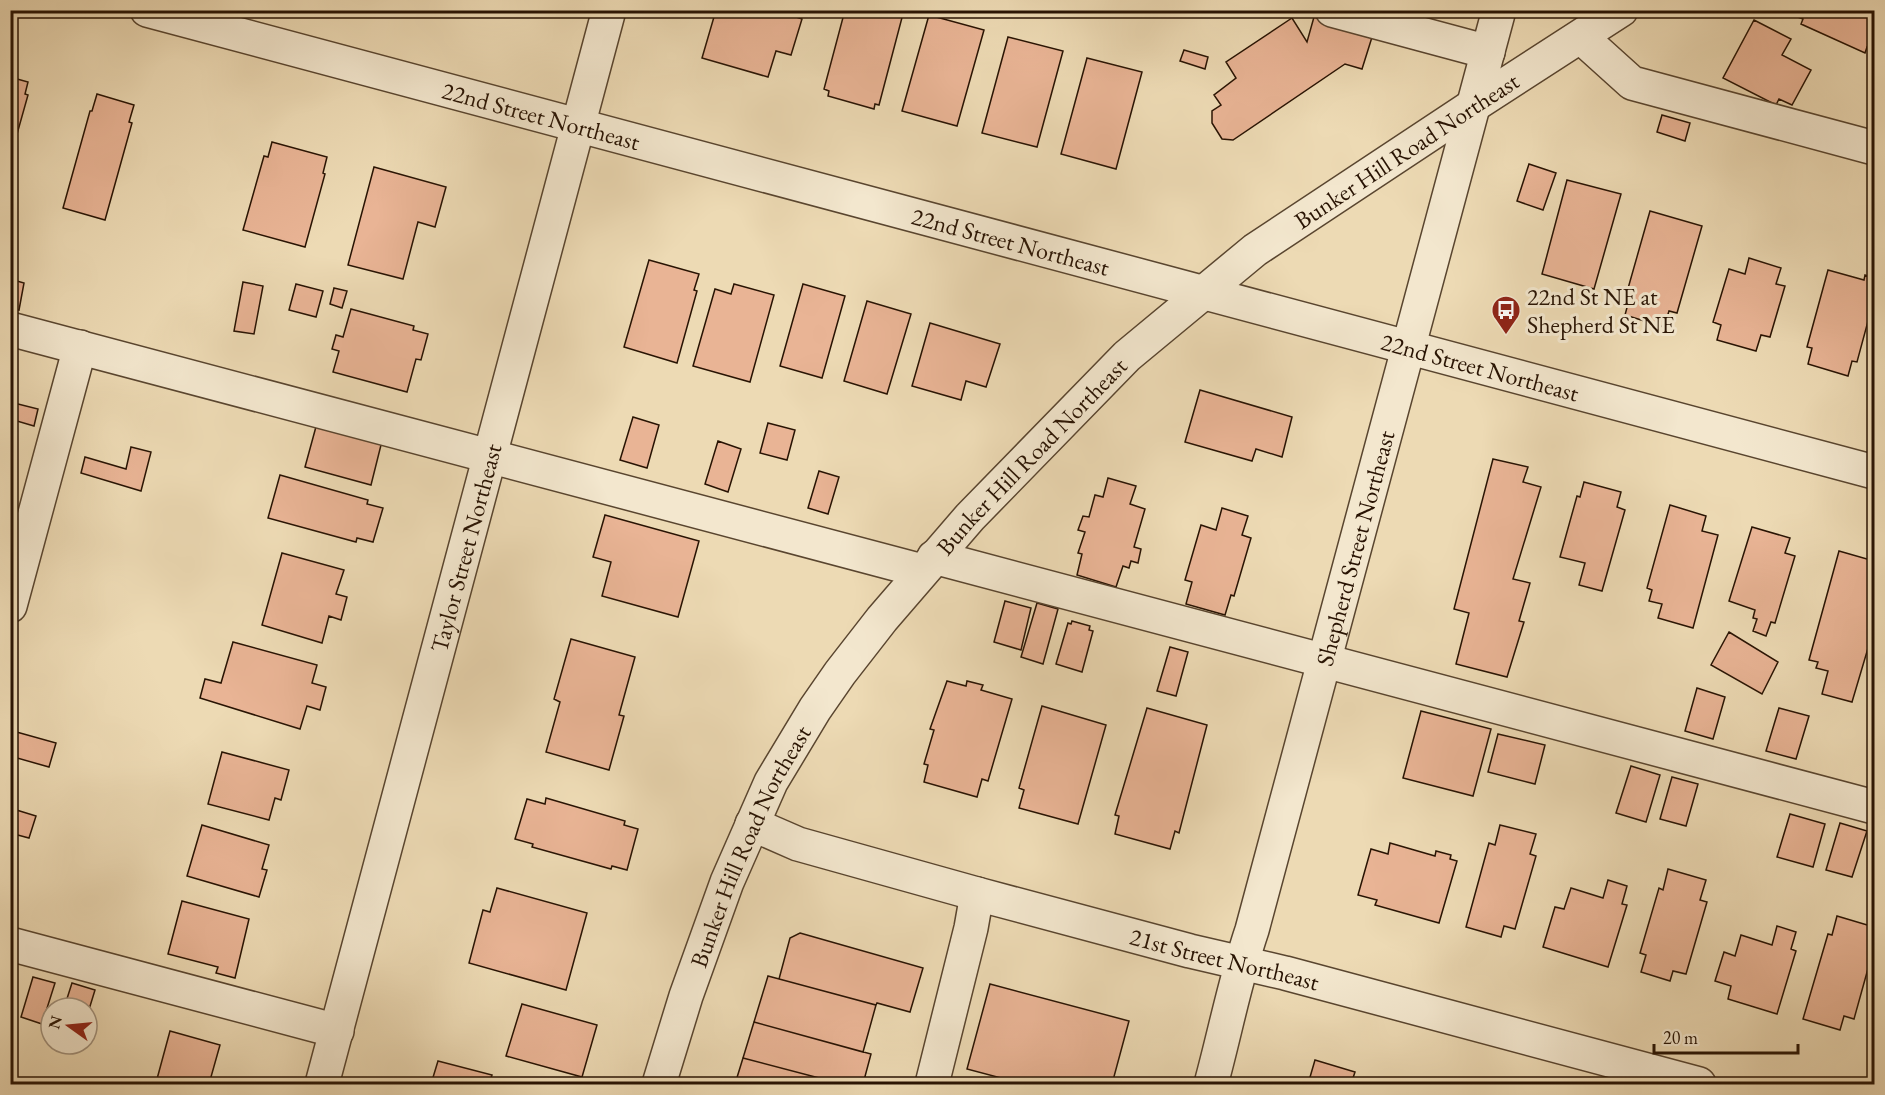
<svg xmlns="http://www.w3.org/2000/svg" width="1885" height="1095" font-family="'EB Garamond',serif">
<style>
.building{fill:#e9b495;stroke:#281303;stroke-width:1.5}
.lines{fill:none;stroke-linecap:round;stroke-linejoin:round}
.minor-casing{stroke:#59452f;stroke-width:36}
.minor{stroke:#f3e7ce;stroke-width:33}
.labels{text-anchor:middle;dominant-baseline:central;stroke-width:6;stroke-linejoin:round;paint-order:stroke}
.street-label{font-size:24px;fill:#281303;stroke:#f3e7ce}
.poi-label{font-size:24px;fill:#281303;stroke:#f3e7ce;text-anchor:start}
</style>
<rect width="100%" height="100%" fill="#eddab4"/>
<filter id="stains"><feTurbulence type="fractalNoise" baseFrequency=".00333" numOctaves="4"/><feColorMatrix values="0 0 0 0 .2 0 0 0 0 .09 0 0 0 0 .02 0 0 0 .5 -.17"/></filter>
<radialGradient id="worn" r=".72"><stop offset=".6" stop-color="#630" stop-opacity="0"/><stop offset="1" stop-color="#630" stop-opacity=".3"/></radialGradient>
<!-- building -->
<path class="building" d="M 716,10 L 776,10 L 802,19 L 791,55 L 776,51 L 768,77 L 702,58 Z
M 845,10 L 904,10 L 879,105 L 875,104 L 874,109 L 828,96 L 829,91 L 824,89 Z
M 1797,10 L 1874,10 L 1874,51 L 1867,47 L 1865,53 L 1801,24 L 1803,19 L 1795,16 Z
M 929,15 L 984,30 L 957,126 L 902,111 Z
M 1314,17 L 1373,34 L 1362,69 L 1345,64 L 1233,140 L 1222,139 L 1212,123 L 1212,111 L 1221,105 L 1214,95 L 1236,78 L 1226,62 L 1292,18 L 1307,42 Z
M 1754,20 L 1791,39 L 1782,55 L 1811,70 L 1792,105 L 1779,99 L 1776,105 L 1723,78 Z
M 1008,37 L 1063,51 L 1037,147 L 982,133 Z
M 1184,50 L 1208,57 L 1205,69 L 1180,61 Z
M 1087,58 L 1142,72 L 1116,169 L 1061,154 Z
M 10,77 L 28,82 L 25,94 L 28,95 L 10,159 Z
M 97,94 L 134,105 L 129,122 L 132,123 L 105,220 L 63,208 L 90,111 L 92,111 Z
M 1662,115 L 1690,123 L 1685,141 L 1657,132 Z
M 272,142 L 327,157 L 323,173 L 325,174 L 305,247 L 243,230 L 264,156 L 268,157 Z
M 1529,164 L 1556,173 L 1543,210 L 1517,201 Z
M 374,167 L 446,187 L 435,227 L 418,222 L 403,279 L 348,265 Z
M 1567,180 L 1621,194 L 1594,289 L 1542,274 Z
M 1650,211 L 1702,226 L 1677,313 L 1669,311 L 1664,327 L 1625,315 L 1629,300 L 1625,299 Z
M 1749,258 L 1781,268 L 1776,284 L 1785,286 L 1770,337 L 1761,335 L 1756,351 L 1717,340 L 1721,325 L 1713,322 L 1729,269 L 1745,274 Z
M 649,260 L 699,274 L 694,290 L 697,291 L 677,363 L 624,347 Z
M 1828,270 L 1864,280 L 1865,275 L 1874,278 L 1874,299 L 1857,362 L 1852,361 L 1848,376 L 1808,364 L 1812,348 L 1807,347 Z
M 10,279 L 24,283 L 19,310 L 10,308 Z
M 243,282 L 263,286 L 254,334 L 234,331 Z
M 296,284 L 323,291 L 316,317 L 289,310 Z
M 734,284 L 774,295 L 750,382 L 693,366 L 715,289 L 731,294 Z
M 803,284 L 845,296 L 822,378 L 780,366 Z
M 334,288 L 347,291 L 342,308 L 330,304 Z
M 867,301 L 911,314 L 887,394 L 844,381 Z
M 351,309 L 414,326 L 413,330 L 428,334 L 421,360 L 416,359 L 407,392 L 333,372 L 339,351 L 332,349 L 336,335 L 343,337 Z
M 930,323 L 1000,344 L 986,387 L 966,381 L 961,400 L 912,386 Z
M 1200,390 L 1292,417 L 1282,457 L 1256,449 L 1252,461 L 1185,442 Z
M 10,402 L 38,409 L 34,426 L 10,419 Z
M 633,417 L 659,425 L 647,468 L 620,460 Z
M 317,423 L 382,441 L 371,485 L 305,467 Z
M 768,423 L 795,430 L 787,460 L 760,453 Z
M 718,441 L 741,449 L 728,492 L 705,484 Z
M 131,447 L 151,452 L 141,491 L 81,473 L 85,457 L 126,469 Z
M 1493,459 L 1528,467 L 1523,482 L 1541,487 L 1513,579 L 1530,583 L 1519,621 L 1524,622 L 1507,677 L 1456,664 L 1469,613 L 1454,609 Z
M 819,471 L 839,477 L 828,514 L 808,508 Z
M 280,475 L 368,500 L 367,504 L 383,508 L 373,542 L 357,538 L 356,542 L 268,518 Z
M 1108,478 L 1136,486 L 1130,504 L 1145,509 L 1134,547 L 1141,549 L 1138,563 L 1131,561 L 1129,568 L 1123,566 L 1116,587 L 1077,575 L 1082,554 L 1078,553 L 1085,532 L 1078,530 L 1083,516 L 1089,517 L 1095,495 L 1103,497 Z
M 1584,482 L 1621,492 L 1617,507 L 1625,510 L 1602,591 L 1579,585 L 1585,563 L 1560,557 L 1577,496 L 1580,497 Z
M 1670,505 L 1706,516 L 1702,531 L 1718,535 L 1693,628 L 1658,618 L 1662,604 L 1649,601 L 1652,590 L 1647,588 Z
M 1222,508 L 1248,516 L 1242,535 L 1251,538 L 1234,596 L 1231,595 L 1225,615 L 1186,604 L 1192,582 L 1185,580 L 1201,525 L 1216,530 Z
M 605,515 L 699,541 L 678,617 L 602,596 L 611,562 L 593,557 Z
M 1752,527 L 1790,538 L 1785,553 L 1795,556 L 1775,623 L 1771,622 L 1766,636 L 1753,631 L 1757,619 L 1753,618 L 1755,610 L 1729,601 Z
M 1839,551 L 1874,561 L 1871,576 L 1874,577 L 1874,628 L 1852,702 L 1822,694 L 1828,671 L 1816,668 L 1818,662 L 1809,660 Z
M 282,553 L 344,570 L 336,594 L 347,597 L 341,620 L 329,616 L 322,643 L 262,625 Z
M 1005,601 L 1031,608 L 1021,650 L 994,642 Z
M 1037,603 L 1058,609 L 1043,664 L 1021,657 Z
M 1072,621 L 1090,626 L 1089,630 L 1093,631 L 1082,672 L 1056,664 L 1068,623 L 1071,624 Z
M 1729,632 L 1778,662 L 1762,694 L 1711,665 Z
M 571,639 L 635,657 L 619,715 L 624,716 L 609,770 L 546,752 L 560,702 L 554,699 Z
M 233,642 L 317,665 L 312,683 L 326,687 L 320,710 L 307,706 L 300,729 L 200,698 L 205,679 L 221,683 Z
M 1170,647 L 1188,652 L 1176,696 L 1157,691 Z
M 947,681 L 966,686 L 967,681 L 983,685 L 981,690 L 1012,699 L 988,781 L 982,779 L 977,797 L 924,782 L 928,765 L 924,764 L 934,730 L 930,729 Z
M 1697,688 L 1725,697 L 1713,739 L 1685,731 Z
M 1042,706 L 1106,725 L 1078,824 L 1019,808 L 1024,790 L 1019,788 Z
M 1147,708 L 1207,725 L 1179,833 L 1175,831 L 1170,849 L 1115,834 L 1119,816 L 1115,815 Z
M 1779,708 L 1809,716 L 1796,759 L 1766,751 Z
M 1421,711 L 1491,729 L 1473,796 L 1403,778 Z
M 13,731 L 56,743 L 49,767 L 10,756 Z
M 1498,734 L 1545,745 L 1535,784 L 1488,772 Z
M 222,752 L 289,770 L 281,800 L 275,798 L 269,820 L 208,804 Z
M 1631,766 L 1660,775 L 1646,822 L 1616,813 Z
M 1672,777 L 1698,784 L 1686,826 L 1660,819 Z
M 546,798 L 625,821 L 624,825 L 638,829 L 627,870 L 612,866 L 611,869 L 532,847 L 533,844 L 515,839 L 527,799 L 545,804 Z
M 10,808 L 36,816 L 29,838 L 10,833 Z
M 1790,814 L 1825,824 L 1813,867 L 1777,857 Z
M 1840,823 L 1867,831 L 1852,877 L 1826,870 Z
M 202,825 L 269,845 L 262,869 L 267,870 L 259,897 L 187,876 Z
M 1500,825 L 1536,834 L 1530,854 L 1536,856 L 1515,929 L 1504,926 L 1501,937 L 1466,927 L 1489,843 L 1495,845 Z
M 1390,843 L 1435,856 L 1436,851 L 1451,855 L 1450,859 L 1457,861 L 1439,923 L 1375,905 L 1377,900 L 1358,895 L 1371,849 L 1388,854 Z
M 1668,869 L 1706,880 L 1700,900 L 1707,902 L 1686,974 L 1673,971 L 1670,981 L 1641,972 L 1646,955 L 1640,953 L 1659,888 L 1663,890 Z
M 1608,880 L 1627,886 L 1622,904 L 1627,905 L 1608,967 L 1543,947 L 1555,907 L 1564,909 L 1571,888 L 1603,898 Z
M 497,888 L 587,913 L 566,990 L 469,963 L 483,910 L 490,912 Z
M 182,901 L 249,919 L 235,978 L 216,973 L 218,967 L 168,954 Z
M 1837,916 L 1874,927 L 1869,946 L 1874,947 L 1854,1019 L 1844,1016 L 1840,1030 L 1803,1019 L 1828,934 L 1832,935 Z
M 1777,926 L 1796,932 L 1791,949 L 1796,951 L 1777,1014 L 1728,999 L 1731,986 L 1715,981 L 1724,952 L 1735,956 L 1741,935 L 1772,945 Z
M 800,933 L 923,968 L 910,1012 L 877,1003 L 876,1005 L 779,979 L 790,938 Z
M 768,976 L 876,1005 L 863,1052 L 754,1022 Z
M 33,977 L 55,983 L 42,1024 L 21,1017 Z
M 72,983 L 95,990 L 87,1016 L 87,1008 L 64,1008 Z
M 990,984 L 1129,1021 L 1112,1084 L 1019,1084 L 1020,1083 L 967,1069 Z
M 522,1004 L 597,1025 L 582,1077 L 506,1056 Z
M 754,1022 L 871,1054 L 863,1084 L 842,1084 L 743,1058 Z
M 170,1031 L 220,1045 L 209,1084 L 184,1084 L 157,1079 Z
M 743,1058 L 842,1084 L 735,1084 Z
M 1315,1060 L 1355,1072 L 1351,1084 L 1308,1084 Z
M 438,1061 L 492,1075 L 489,1084 L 431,1084 Z"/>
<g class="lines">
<!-- minor casing -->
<g class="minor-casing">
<g id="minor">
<path id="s1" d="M 147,10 L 1874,472"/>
<path d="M 1332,10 L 1488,52"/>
<path d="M 1581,37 L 1632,83 L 1874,148"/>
<path d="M 10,329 L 922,571"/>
<path d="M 934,557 L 1874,807"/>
<path d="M 10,606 L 80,347"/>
<path id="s2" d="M 752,824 L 798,844 L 977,894 L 1190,951 L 1285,973 L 1699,1084"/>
<path d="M 10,944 L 337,1031"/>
<path id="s3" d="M 322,1084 L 609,10"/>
<path id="s4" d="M 659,1084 L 686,996 L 727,882 L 771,782 L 815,709 L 840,673 L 882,619 L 970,517 L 1127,356 L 1255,250 L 1474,105 L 1621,10"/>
<path d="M 932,1084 L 971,928 L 977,894"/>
<path id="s5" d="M 1211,1084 C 1225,1033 1235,980 1252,930 L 1499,10"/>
</g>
</g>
<!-- minor -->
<use href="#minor" class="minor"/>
</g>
<!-- icons -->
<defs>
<g id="bus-pin" transform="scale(1.5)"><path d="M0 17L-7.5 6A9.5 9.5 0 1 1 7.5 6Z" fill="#8f2418" stroke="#f3e7ce"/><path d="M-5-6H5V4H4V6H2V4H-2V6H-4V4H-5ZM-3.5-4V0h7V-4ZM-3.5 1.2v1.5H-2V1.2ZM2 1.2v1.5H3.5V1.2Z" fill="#fff"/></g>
</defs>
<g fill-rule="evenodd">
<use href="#bus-pin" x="1506" y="310"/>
</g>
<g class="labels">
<!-- street labels -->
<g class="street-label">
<text stroke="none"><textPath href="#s1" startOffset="408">22nd Street Northeast</textPath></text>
<text stroke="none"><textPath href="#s4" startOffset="1227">Bunker Hill Road Northeast</textPath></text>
<text stroke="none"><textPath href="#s1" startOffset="894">22nd Street Northeast</textPath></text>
<text stroke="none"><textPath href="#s1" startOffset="1380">22nd Street Northeast</textPath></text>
<text stroke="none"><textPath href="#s4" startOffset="741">Bunker Hill Road Northeast</textPath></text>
<text stroke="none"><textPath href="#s3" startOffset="555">Taylor Street Northeast</textPath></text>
<text stroke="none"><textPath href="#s5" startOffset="555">Shepherd Street Northeast</textPath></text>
<text stroke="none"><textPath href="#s4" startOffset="255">Bunker Hill Road Northeast</textPath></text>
<text stroke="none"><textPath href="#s2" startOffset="492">21st Street Northeast</textPath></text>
</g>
<!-- poi labels -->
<g class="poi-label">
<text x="1527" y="296">22nd St NE at<tspan x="1527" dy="28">Shepherd St NE</tspan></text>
</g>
</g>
<!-- margin -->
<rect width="1885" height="1095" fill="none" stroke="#eddab4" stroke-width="36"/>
<rect x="12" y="12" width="1861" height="1071" fill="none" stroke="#281303" stroke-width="3"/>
<rect x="18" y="18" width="1849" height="1059" fill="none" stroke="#281303" stroke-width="1.5"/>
<!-- north arrow -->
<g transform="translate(69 1026) rotate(285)"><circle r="28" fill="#f3e7ce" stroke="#a2927d" stroke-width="1.5"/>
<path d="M0-4.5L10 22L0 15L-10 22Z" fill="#8f2418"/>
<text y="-9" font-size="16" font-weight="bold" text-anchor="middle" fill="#281303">N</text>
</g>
<!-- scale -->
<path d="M1654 1044v9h144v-9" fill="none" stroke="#281303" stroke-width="3"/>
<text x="1663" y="1044" font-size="18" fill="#281303" stroke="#f3e7ce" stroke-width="4.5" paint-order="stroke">20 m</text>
<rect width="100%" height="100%" filter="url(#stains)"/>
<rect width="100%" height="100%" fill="url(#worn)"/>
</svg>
